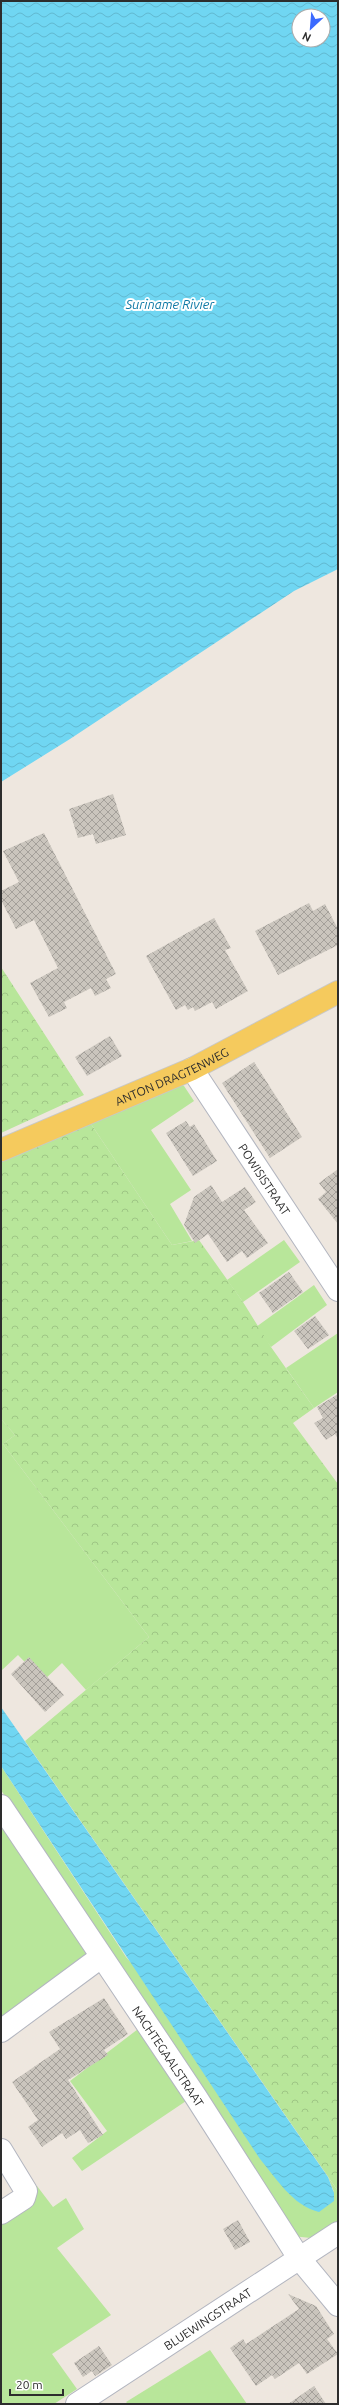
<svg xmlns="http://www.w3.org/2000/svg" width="339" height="2405" font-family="Ubuntu,sans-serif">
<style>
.grass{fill:#b8e69a}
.forest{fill:url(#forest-crowns)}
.water{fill:url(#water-waves);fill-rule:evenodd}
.building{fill:url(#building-cross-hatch)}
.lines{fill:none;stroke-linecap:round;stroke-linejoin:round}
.minor-casing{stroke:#b3b6c0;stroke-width:24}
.major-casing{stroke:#c8c8c8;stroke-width:24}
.minor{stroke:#fff;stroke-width:22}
.major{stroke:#f5ca5d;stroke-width:22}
.labels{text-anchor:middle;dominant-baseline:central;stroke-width:4;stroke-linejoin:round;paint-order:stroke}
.street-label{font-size:12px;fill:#2d2d2d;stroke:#fff}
.water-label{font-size:13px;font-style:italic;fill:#0a77a4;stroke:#fff}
</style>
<defs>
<pattern id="forest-crowns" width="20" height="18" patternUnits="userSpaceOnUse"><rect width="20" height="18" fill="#b8e69a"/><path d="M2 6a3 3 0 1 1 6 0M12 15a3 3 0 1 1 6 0" fill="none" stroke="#9ec685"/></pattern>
<pattern id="water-waves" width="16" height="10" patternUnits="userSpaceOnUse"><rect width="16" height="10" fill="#70d6f2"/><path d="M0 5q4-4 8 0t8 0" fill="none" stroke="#61b8d0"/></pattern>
<pattern id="building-cross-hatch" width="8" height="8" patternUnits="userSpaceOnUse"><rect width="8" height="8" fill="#cac5bd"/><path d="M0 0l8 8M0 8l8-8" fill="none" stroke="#a4a09a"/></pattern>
</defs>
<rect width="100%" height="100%" fill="#eee7df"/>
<!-- grass -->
<path class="grass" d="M 173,1081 L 184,1086 L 194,1101 L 151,1130 L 191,1190 L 170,1204 L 192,1241 L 172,1245 L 89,1121 Z
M 284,1240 L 300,1262 L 243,1302 L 227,1280 Z
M 314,1285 L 327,1305 L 271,1347 L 256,1327 Z
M 338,1333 L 338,1392 L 314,1408 L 286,1368 Z
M 1,1419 L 15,1435 L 3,1444 L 149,1637 L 86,1690 L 62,1663 L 43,1681 L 18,1655 L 1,1671 Z
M 1,1766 L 126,1957 L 334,2192 L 328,2177 L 338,2191 L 338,2223 L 311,2238 L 292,2236 L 1,1790 Z
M 1,1818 L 90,1951 L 86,1960 L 1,2026 Z
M 142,2026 L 192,2097 L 82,2171 L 72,2158 L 107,2131 L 70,2081 Z
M 37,2186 L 53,2207 L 66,2198 L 84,2229 L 57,2248 L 111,2315 L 52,2354 L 77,2389 L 54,2404 L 1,2404 L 1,2215 Z
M 210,2350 L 247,2404 L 128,2404 L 126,2402 Z"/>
<!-- forest -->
<path class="forest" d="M 1,967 L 84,1095 L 1,1133 Z
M 89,1121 L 172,1245 L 199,1240 L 243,1302 L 271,1347 L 314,1408 L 293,1423 L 338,1484 L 338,2191 L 25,1741 L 149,1637 L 3,1444 L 15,1435 L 1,1419 L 1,1161 Z"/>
<!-- water -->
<path class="water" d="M 1,1 L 338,1 L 338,569 L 294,591 L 70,739 L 1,782 ZM 299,16 L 323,16 L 323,40 L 299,40 Z
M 1,1707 L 328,2177 L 334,2193 L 334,2201 L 319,2212 C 293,2206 276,2178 260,2159 L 1,1766 Z"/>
<!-- building -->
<path class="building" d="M 113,794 L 126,835 L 96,844 L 93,834 L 78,838 L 69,809 Z
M 44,833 L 116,974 L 106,979 L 111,988 L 95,996 L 91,988 L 64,1002 L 67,1008 L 49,1017 L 30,983 L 58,968 L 34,920 L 16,929 L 1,900 L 1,891 L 19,882 L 3,851 Z
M 309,903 L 313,911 L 325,904 L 338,929 L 338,945 L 278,975 L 255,931 Z
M 214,918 L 231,948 L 225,950 L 248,991 L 216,1009 L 212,1002 L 195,1011 L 193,1007 L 188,1010 L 185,1005 L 176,1010 L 146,956 Z
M 110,1036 L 122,1056 L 87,1076 L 75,1057 Z
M 254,1062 L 302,1137 L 270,1158 L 222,1083 Z
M 186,1121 L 190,1127 L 194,1124 L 217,1161 L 193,1176 L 166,1133 Z
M 338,1169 L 338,1224 L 318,1199 L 326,1192 L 319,1183 Z
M 211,1185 L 222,1202 L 245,1187 L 256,1202 L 244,1210 L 268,1243 L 247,1258 L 242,1251 L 227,1262 L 208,1234 L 195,1243 L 184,1225 L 194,1197 Z
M 289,1272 L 303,1292 L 273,1313 L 259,1293 Z
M 315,1316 L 329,1335 L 308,1349 L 294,1331 Z
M 338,1394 L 338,1439 L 335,1434 L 326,1440 L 314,1423 L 323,1418 L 317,1407 Z
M 29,1657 L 64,1695 L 45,1712 L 11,1674 Z
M 104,1998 L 128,2034 L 104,2050 L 108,2055 L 68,2080 L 103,2135 L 88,2143 L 80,2130 L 66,2139 L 62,2133 L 42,2147 L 28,2127 L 38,2120 L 12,2082 L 60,2049 L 49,2032 Z
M 238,2220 L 250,2242 L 235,2250 L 223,2229 Z
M 288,2294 L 316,2306 L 334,2334 L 327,2339 L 338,2354 L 307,2374 L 299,2363 L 275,2379 L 272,2375 L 256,2386 L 230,2348 L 243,2339 L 246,2344 L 299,2309 Z
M 99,2346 L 112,2365 L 95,2376 L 92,2371 L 83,2377 L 74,2363 Z
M 314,2386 L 326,2404 L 288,2404 Z"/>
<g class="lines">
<!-- minor casing -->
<g class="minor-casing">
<g id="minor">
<path id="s1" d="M 192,1069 L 338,1290"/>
<path id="s2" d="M 1,1806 L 196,2097 L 299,2258 L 338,2305"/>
<path d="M 1,2031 L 101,1957"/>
<path d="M 1,2150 L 26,2191 L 24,2198 L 1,2213"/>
<path id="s3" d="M 77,2404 L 338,2233"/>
</g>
</g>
<!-- major casing -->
<g class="major-casing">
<g id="major">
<path id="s4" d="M 1,1150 L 192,1069 L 338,992"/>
</g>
</g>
<!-- minor -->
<use href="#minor" class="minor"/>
<!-- major -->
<use href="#major" class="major"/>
</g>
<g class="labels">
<!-- street labels -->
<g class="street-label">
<text stroke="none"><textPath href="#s4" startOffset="186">ANTON DRAGTENWEG</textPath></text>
<text stroke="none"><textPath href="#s1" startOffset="132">POWISISTRAAT</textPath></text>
<text stroke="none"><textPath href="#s2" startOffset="301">NACHTEGAALSTRAAT</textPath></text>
<text stroke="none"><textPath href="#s3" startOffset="156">BLUEWINGSTRAAT</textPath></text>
</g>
<!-- water labels -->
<g class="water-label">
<text x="170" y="304">Suriname Rivier</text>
</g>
</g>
<!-- border -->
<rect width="339" height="2405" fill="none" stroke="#2d2d2d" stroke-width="4"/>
<!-- north arrow -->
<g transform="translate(311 28) rotate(206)"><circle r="19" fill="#ffffff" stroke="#ababab"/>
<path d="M0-3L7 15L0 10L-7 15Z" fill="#3b6aff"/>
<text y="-6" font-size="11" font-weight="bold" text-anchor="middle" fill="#2d2d2d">N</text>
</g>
<!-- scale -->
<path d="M10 2389v6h53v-6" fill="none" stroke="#2d2d2d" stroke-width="2"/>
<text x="16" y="2389" font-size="12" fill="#2d2d2d" stroke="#ffffff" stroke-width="3" paint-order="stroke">20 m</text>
</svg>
